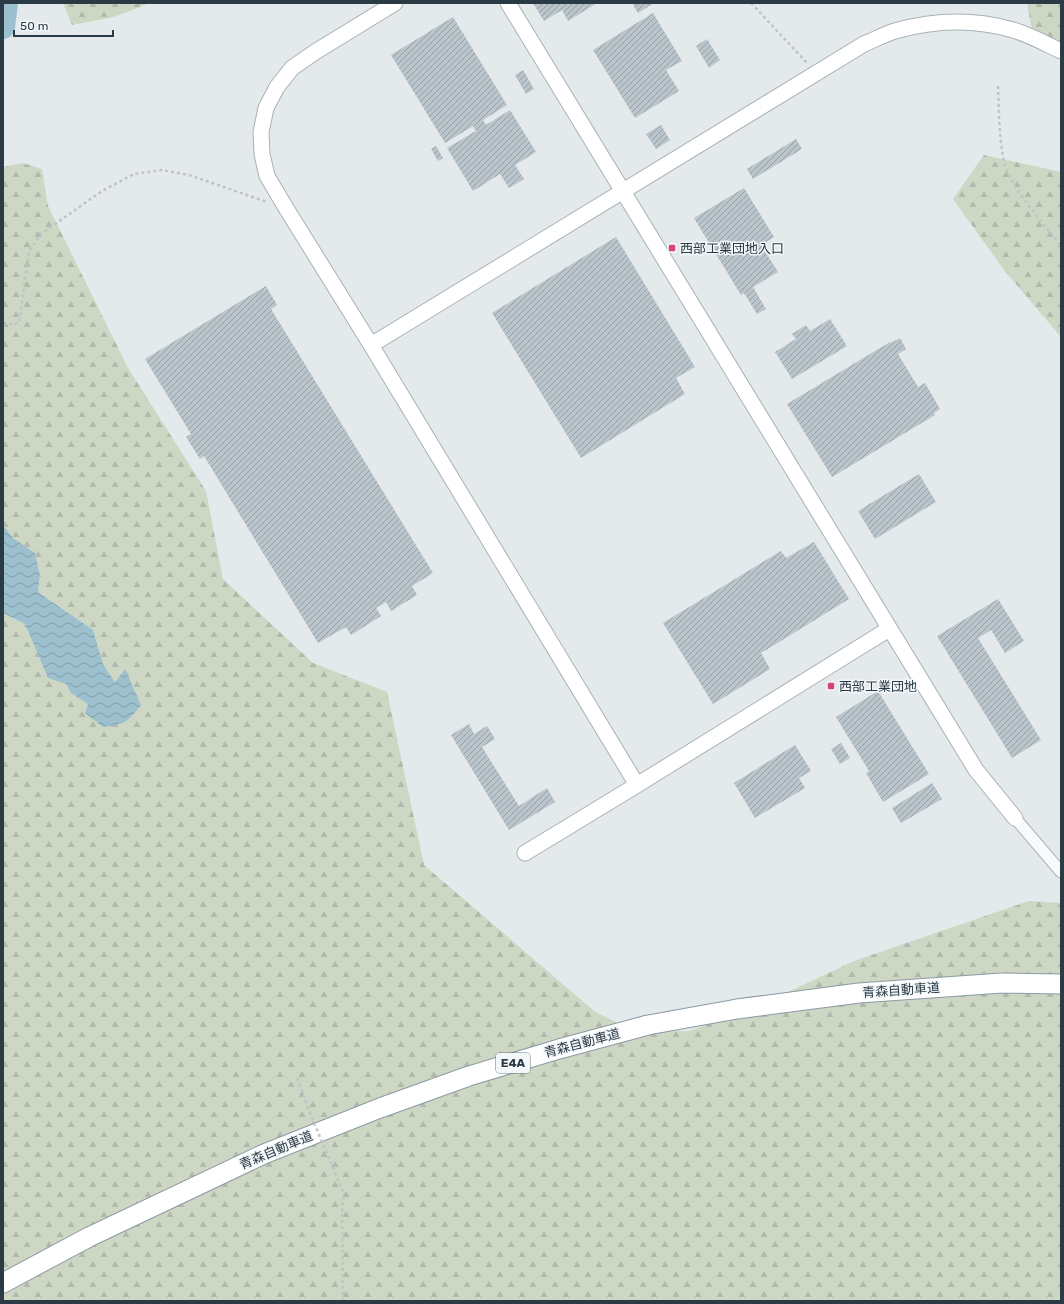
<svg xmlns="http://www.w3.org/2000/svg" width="1064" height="1304" font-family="Rubik,'Noto Sans JP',sans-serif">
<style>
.forest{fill:url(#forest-firs)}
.water{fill:url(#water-waves)}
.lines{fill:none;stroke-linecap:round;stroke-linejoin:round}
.river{stroke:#9dc0ce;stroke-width:24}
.building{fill:url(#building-hatch)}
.street-casing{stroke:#a8b1b7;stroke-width:13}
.secondary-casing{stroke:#a8b1b7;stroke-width:17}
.highway-casing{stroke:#8a9aa4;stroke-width:21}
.path{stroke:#bec4c8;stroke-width:2.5;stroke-dasharray:3 3;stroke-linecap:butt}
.street{stroke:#f7f9fa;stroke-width:11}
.secondary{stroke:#fff;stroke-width:15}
.highway{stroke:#fff;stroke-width:19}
.path-bridge{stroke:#bec4c8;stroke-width:2.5;stroke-dasharray:3 3;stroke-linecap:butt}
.poi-dot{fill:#d7437b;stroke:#f4f7f9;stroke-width:1.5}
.labels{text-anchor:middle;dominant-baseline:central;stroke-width:3;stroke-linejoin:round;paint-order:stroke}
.shield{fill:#f4f7f9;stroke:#67737c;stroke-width:1}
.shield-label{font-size:12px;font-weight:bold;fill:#2a3b46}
.poi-label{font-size:13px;fill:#2a3b46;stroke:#f4f7f9;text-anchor:start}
.street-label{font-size:13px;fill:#2a3b46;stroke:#f4f7f9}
</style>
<defs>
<pattern id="forest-firs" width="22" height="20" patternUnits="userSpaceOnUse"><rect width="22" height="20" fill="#cdd7c4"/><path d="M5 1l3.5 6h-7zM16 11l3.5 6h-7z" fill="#b0b9aa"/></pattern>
<pattern id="water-waves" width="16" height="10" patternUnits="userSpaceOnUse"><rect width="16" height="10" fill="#9dc0ce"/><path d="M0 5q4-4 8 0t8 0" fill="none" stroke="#809da9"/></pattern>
<pattern id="building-hatch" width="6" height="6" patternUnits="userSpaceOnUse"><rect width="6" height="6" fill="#bac4cb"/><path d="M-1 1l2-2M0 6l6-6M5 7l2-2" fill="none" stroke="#97a0a7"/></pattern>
</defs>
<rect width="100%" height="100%" fill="#e4e9ec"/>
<!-- forest -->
<path class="forest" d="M 63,3 L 146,3 L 145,5 L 114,17 L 72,25 Z
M 1027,3 L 1061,3 L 1061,54 L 1032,31 Z
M 984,155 L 1061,172 L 1061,337 L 1004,270 L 953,199 Z
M 23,163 L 42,169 L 48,206 L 128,368 L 206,491 L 223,579 L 313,663 L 387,692 L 424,865 L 594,1011 L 635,1032 L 690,1031 L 786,993 L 854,961 L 1029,901 L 1061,903 L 1061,1301 L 3,1301 L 3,613 L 25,624 L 48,678 L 66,684 L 71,693 L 89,704 L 103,727 L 124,670 L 115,682 L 103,664 L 93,630 L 38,592 L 40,575 L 35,553 L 13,538 L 3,525 L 3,167 Z"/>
<!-- water -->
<path class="water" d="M 3,525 L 13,538 L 35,553 L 40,575 L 38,592 L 93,630 L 103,664 L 115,682 L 125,669 L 141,705 C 127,723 125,724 103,727 L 85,713 L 88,704 L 71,693 L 66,684 L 48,678 L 25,624 L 3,613 Z"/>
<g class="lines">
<!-- river -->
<path class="river" d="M 3,27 L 6,3"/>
</g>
<!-- building -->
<path class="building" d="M 533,3 L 597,3 L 568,21 L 562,10 L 544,21 Z
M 632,3 L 654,3 L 638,13 Z
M 653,13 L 682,61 L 666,70 L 679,91 L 635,118 L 593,50 Z
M 453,17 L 507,105 L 483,120 L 486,125 L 510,110 L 536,152 L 515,165 L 524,179 L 509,188 L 500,174 L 473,191 L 447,148 L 476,131 L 473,126 L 445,143 L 391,55 Z
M 707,39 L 720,60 L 709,68 L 696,46 Z
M 523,70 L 534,89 L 526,94 L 515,75 Z
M 661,125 L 670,140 L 656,149 L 646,134 Z
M 796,139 L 802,149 L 753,179 L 747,169 Z
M 436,146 L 443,158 L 438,161 L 431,149 Z
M 744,188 L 774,237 L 761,245 L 778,272 L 753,287 L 766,309 L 757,314 L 744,293 L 741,295 L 694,218 Z
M 616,237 L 695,367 L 676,378 L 685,394 L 581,458 L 492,313 Z
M 266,286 L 277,305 L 271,309 L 433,573 L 412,586 L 417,595 L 391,611 L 386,602 L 376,608 L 381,616 L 351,635 L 346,627 L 318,643 L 204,456 L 200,459 L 186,437 L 191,434 L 145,359 Z
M 830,319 L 847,346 L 792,379 L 775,352 L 796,339 L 792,334 L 806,325 L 810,331 Z
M 900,338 L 906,349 L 898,354 L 918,387 L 925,383 L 940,409 L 934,413 L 935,415 L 832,477 L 787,404 L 890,342 L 891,343 Z
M 919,474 L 936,502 L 875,539 L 858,511 Z
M 814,542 L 849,599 L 761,653 L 770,669 L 713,704 L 663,623 L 781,551 L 786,558 Z
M 998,599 L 1024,641 L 1005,653 L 991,630 L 978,638 L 1041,740 L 1012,758 L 937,636 Z
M 878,691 L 929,774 L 883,802 L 866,773 L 869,771 L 836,717 Z
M 469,724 L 474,734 L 487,726 L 495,739 L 482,747 L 519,806 L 547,788 L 555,802 L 509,830 L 451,735 Z
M 841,743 L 850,758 L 840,764 L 831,749 Z
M 795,745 L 811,771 L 799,778 L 805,788 L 755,818 L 734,783 Z
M 932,783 L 942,799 L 901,823 L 892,808 Z"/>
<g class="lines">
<!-- street casing -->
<g class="street-casing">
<path id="street" d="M 1015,818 L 1061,872"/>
</g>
<!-- secondary casing -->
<g class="secondary-casing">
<path id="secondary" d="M 395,3 L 315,52 L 292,68 L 277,87 L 266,108 L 261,132 L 262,154 L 267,176 L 286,208 L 371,345 L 637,785
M 508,3 L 976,770 L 1015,818
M 371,345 L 864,44 C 874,40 885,34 895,31 C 934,20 975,19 1013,30 C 1030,35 1046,44 1061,51
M 525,853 L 637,785 L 889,629"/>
</g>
<!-- highway casing -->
<g class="highway-casing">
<path id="highway" d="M 3,1283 L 89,1237 L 264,1154 L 380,1108 L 469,1076 L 559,1049 L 648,1025 L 737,1009 L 859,993 L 1002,983 L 1061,984"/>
</g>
<!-- path -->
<path class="path" d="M 751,3 L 808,64
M 998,86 C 999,111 999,138 1004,162 C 1010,187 1045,225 1061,246
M 3,325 L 19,323 L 29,251 L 41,234 L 102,191 L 134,174 L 162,170 L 189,175 L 267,202
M 343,1301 L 342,1211 L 344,1194"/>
<!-- street -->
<use href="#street" class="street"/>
<!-- secondary -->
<use href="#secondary" class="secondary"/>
<!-- highway -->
<use href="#highway" class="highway"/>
<!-- path-bridge -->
<path class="path-bridge" d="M 297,1078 L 312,1118 L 344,1194"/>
</g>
<!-- markers -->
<g class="poi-dot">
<rect x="668" y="244" width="8" height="8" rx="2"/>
<rect x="827" y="682" width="8" height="8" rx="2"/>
</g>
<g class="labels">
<!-- shield labels -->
<rect class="shield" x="496" y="1053" width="34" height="20" rx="3"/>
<g class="shield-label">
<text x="513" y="1063">E4A</text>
</g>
<!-- poi labels -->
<g class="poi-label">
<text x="680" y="248">西部工業団地入口</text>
<text x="839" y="686">西部工業団地</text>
</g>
<!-- street labels -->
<g class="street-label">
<text transform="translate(901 990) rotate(-4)">青森自動車道</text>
<text transform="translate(582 1043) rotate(-15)">青森自動車道</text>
<text transform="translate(276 1150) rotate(-23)">青森自動車道</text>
</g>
</g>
<!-- border -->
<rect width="1064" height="1304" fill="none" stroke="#2a3b46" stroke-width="8"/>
<!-- scale -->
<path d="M14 30v6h99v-6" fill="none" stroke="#2a3b46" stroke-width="2"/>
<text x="20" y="30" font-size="12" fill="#2a3b46" stroke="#f4f7f9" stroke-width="3" paint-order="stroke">50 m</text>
</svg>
